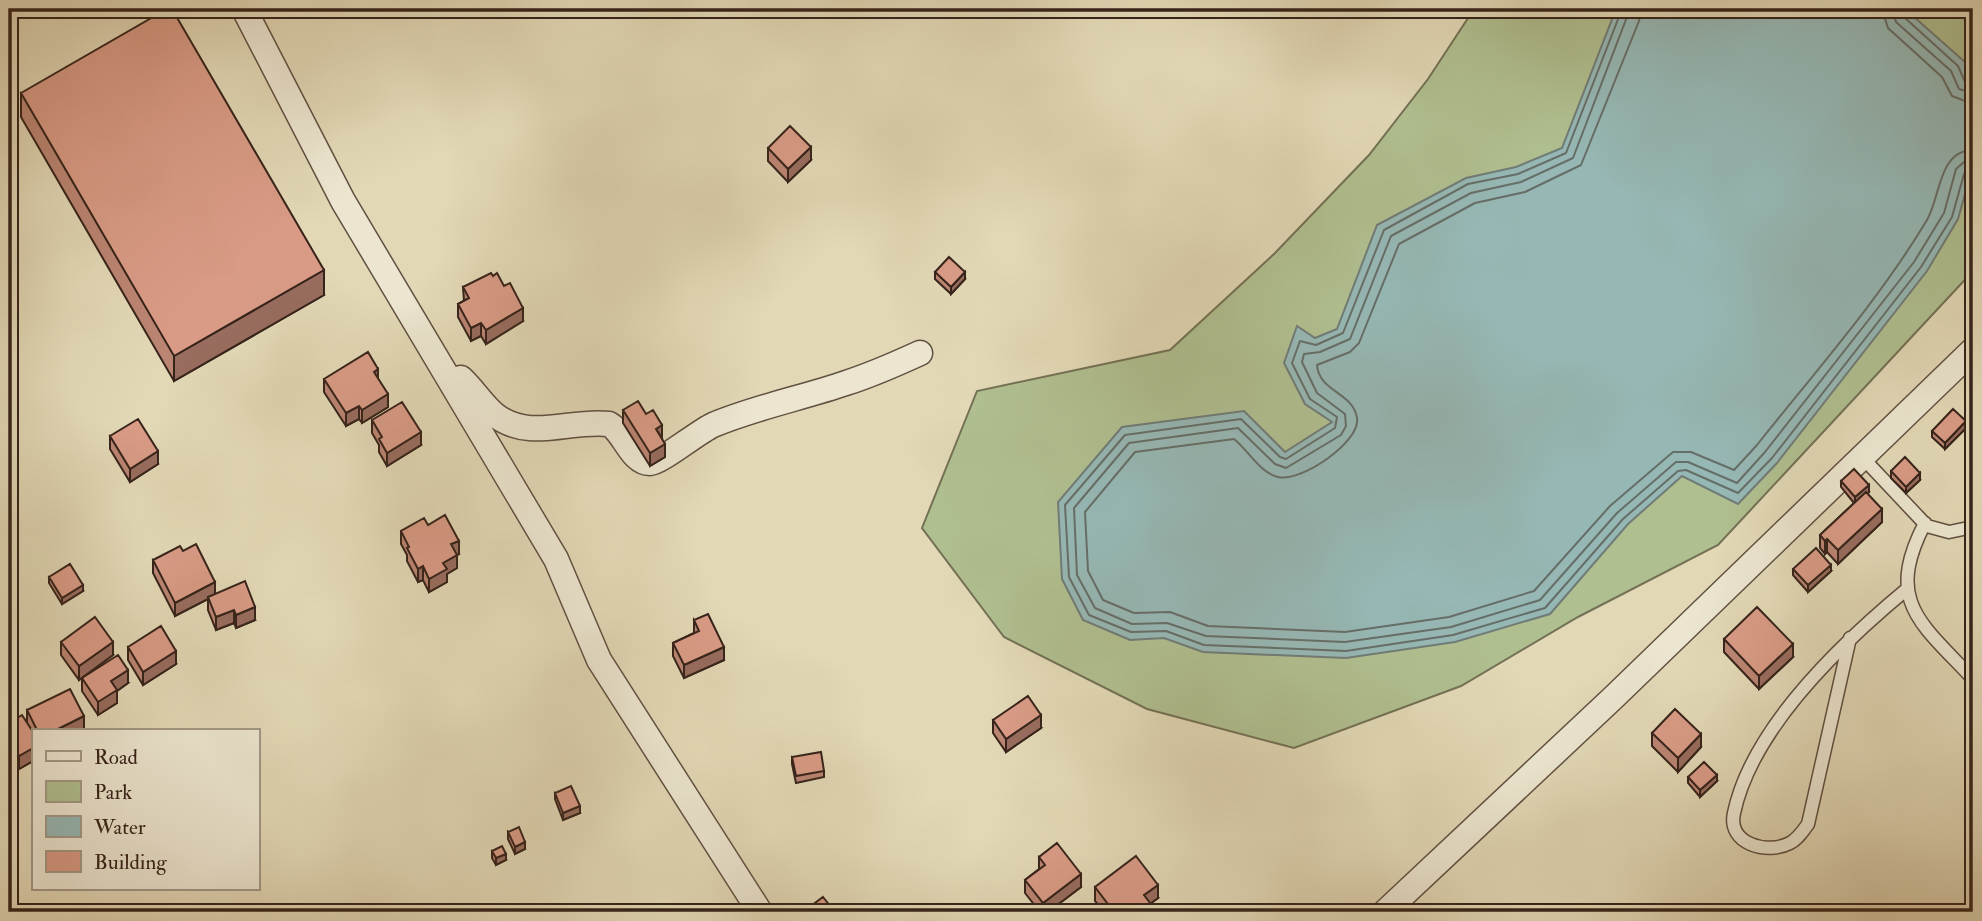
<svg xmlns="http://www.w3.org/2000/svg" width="1982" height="921" font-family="'IM FELL Double Pica',serif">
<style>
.green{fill:#b0bf90;stroke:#737155;stroke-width:2}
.water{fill:#96b8b5;stroke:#707c77;stroke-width:2}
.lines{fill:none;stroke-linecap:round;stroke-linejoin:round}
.shore{stroke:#666e68;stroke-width:2}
.lane-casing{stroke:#615041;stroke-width:15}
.street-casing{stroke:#615041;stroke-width:27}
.lane{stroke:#ece6d0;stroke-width:12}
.street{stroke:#ece6d0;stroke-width:24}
.wall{fill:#bb8573;stroke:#36231a;stroke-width:2}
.shaded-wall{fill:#986c5e;stroke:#36231a;stroke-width:2}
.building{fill:#d99b86;stroke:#36231a;stroke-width:2}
</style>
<rect width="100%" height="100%" fill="#e2d8b6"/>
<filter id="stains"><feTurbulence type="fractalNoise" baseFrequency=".00286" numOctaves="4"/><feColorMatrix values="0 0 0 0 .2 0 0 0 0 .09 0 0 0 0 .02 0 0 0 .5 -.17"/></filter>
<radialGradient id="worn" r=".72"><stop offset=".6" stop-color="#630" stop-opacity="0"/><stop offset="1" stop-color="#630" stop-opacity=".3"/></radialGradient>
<!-- green -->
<path class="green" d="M 1474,9 L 1973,9 L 1973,271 L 1718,545 L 1578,617 L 1461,686 L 1294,748 L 1147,709 L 1004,637 L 922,528 L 977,391 L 1170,350 L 1275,253 L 1369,155 L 1428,79 Z"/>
<!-- water -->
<path class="water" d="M 1616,9 L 1905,9 L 1965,62 L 1973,86 L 1973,165 L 1958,219 L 1927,271 L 1777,463 L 1738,504 L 1682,476 L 1628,524 L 1550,614 L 1455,642 L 1346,658 L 1203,652 L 1164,638 L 1130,640 L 1083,620 L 1062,579 L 1058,502 L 1122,427 L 1244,411 L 1285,452 L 1332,422 L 1305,404 L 1284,363 L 1297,326 L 1315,338 L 1337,329 L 1377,225 L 1466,178 L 1516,167 L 1562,148 Z"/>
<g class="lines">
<!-- shore -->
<path class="shore" d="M 1622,9 L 1566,153 L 1518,174 L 1468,184 L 1384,230 L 1343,333 L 1316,345 L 1300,341 L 1292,363 L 1310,399 L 1337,417 L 1335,428 L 1286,459 L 1280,457 L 1241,419 L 1125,435 L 1065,505 L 1069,577 L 1089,615 L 1131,632 L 1166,631 L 1204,645 L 1346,651 L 1453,635 L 1545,608 L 1623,519 L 1678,471 L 1686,470 L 1738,493 L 1772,458 L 1921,267 L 1952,217 L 1964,174 L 1973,170
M 1630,9 L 1573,158 L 1521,182 L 1471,193 L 1391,236 L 1350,339 L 1320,352 L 1304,354 L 1302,362 L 1317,393 L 1345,414 L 1346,426 L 1341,435 L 1286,468 L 1275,464 L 1238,428 L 1129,443 L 1074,508 L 1077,575 L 1095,608 L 1132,624 L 1167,623 L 1206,636 L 1345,642 L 1451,627 L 1540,600 L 1617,513 L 1676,462 L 1688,462 L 1737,483 L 1765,452 L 1914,262 L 1944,213 L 1956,169 L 1964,162 L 1973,161
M 1641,9 L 1639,21 L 1581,165 L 1525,192 L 1475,203 L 1399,244 L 1359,343 L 1350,352 L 1317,365 C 1319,392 1353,392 1357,418 C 1361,442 1300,483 1278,477 C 1260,473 1248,450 1234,439 L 1135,452 L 1085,512 L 1088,571 L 1103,600 L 1134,613 L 1170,612 L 1208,626 L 1345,632 L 1449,617 L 1534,591 L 1610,506 L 1673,452 L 1691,452 L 1734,470 L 1757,445 C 1815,372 1879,300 1927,220 C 1941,196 1938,151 1973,150
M 1882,9 L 1888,28 L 1942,77 L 1952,96 L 1973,104
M 1892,9 L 1896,22 L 1951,71 L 1959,89 L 1973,93
M 1901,9 L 1904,17 L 1958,66 L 1965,82 L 1973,85"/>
<!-- lane casing -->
<g class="lane-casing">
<path id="lane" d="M 1862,457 L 1927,526 L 1949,532 L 1973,527
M 1925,523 C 1884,602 1921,623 1973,679
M 1850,638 L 1808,824 C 1803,831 1798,839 1790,843 C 1767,855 1727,844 1734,813 C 1752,728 1843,642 1907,589"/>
</g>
<!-- street casing -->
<g class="street-casing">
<path id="street" d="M 244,9 L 343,201 L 556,559 L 599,660 L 760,912
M 461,378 C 473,389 482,404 495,415 C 530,442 570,419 609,424 C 624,432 631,463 650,463 C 660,463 698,432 713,425 C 756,407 802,398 846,383 C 871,375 896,364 920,353
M 1385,912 L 1614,697 L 1973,350"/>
</g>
<!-- lane -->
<use href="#lane" class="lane"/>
<!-- street -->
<use href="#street" class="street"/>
</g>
<!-- wall -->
<path class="wall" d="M 21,93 L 324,295 L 174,381 L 21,117 Z
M 768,148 L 811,160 L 788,182 L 768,161 Z
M 935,272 L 965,279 L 951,294 L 935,279 Z
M 463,287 L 523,321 L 486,344 L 481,336 L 471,341 L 458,317 L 458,304 L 464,301 Z
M 324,379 L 378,379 L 388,407 L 362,423 L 359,419 L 346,426 L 324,392 Z
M 623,410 L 646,414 L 662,438 L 665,457 L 650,466 L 623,423 Z
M 372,420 L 421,445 L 387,466 L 379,452 L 379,445 L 372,433 Z
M 1966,428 L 1945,449 L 1932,437 L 1932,431 Z
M 110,436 L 158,464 L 130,482 L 110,449 Z
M 1891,471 L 1920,480 L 1906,493 L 1891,478 Z
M 1841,481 L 1869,492 L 1867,494 L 1882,522 L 1838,564 L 1827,552 L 1825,554 L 1820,548 L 1820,535 L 1854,503 L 1841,487 Z
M 428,525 L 459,554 L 457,555 L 457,568 L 447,574 L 447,582 L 429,592 L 423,580 L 418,582 L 407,561 L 407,555 L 401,544 L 401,531 Z
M 153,560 L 215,594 L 255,620 L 236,628 L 234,623 L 216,630 L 208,610 L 208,599 L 175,616 L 153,573 Z
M 1793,569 L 1831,571 L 1808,592 L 1793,575 Z
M 49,577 L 83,591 L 62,604 L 49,583 Z
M 694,620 L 724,660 L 684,678 L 673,656 L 673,643 L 694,633 Z
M 1724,639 L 1793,657 L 1759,689 L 1724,652 Z
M 61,642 L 113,655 L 79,680 L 61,655 Z
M 128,647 L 176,664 L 143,685 L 128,660 Z
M 82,678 L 128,683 L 117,691 L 117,703 L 98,715 L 82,691 Z
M 9,697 L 16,718 L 27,723 L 27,710 L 84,729 L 82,730 L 33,730 L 33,761 L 19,769 L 15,762 L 9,765 Z
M 993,720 L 1041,728 L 1006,752 L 993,733 Z
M 1652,733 L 1701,747 L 1678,772 L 1652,746 Z
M 792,757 L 824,771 L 824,777 L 796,783 L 792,764 Z
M 1688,777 L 1717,781 L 1700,797 L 1688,783 Z
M 555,793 L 580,813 L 563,820 L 555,799 Z
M 508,832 L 525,849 L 515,854 L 508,839 Z
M 492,851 L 506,860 L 496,865 L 492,858 Z
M 1039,857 L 1081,887 L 1048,912 L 1040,912 L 1025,893 L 1025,880 L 1039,869 Z
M 1095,887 L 1158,898 L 1150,904 L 1150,912 L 1104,912 L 1095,901 Z"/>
<!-- shaded-wall -->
<path class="shaded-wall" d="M 811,147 L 811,160 L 788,182 L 788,169 Z
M 324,270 L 324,295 L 174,381 L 174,356 Z
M 965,272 L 965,279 L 951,294 L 951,287 Z
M 523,308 L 523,321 L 486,344 L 486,330 Z
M 481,323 L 481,336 L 471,341 L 471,328 Z
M 378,369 L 378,382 L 374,372 Z
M 388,394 L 388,407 L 362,423 L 362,410 Z
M 359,406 L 359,419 L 346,426 L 346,413 Z
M 1966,421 L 1966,428 L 1945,449 L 1945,443 Z
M 662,425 L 662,438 L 656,429 Z
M 421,432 L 421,445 L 387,466 L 387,453 Z
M 665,444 L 665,457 L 650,466 L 650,453 Z
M 158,451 L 158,464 L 130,482 L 130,469 Z
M 1920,473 L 1920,480 L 1906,493 L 1906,487 Z
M 1869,485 L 1869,492 L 1855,503 L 1855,497 Z
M 1882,509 L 1882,522 L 1838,564 L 1838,550 Z
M 1827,539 L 1827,552 L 1825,554 L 1825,541 Z
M 459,541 L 459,554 L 451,558 L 451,544 Z
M 457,555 L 457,568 L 447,574 L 447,582 L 429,592 L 429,579 L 443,563 Z
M 1831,565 L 1831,571 L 1808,592 L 1808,585 Z
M 423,566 L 423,580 L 418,582 L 418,569 Z
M 215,582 L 215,595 L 208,597 L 208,599 L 175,616 L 175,603 Z
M 83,585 L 83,591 L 62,604 L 62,598 Z
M 255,607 L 255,620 L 236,628 L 236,615 Z
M 234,610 L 234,623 L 216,630 L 216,617 Z
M 113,642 L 113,655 L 79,680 L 79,666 Z
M 1793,644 L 1793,657 L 1759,689 L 1759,676 Z
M 724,647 L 724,660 L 684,678 L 684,665 Z
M 176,651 L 176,664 L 143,685 L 143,672 Z
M 128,670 L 128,683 L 117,691 L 117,703 L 98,715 L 98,702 L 111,681 Z
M 16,710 L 16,723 L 9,727 L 9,714 Z
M 1041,715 L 1041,728 L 1006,752 L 1006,739 Z
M 84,716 L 84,729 L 82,730 L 56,730 Z
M 1701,734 L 1701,747 L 1678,772 L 1678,758 Z
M 33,748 L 33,761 L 19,769 L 19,756 Z
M 15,749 L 15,762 L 9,765 L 9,752 Z
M 1717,775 L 1717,781 L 1700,797 L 1700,790 Z
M 580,806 L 580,813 L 563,820 L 563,813 Z
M 525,842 L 525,849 L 515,854 L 515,847 Z
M 506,854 L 506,860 L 496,865 L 496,858 Z
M 1081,874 L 1081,887 L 1048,912 L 1043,912 L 1043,903 Z
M 1158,885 L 1158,898 L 1150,904 L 1150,912 L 1138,912 L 1144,895 Z"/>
<!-- building -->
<path class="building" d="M 167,9 L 172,9 L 324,270 L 174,356 L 21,93 Z
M 790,126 L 811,147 L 788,169 L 768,148 Z
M 949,257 L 965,272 L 951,287 L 935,272 Z
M 491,273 L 493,276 L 497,273 L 504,286 L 510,283 L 523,308 L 486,330 L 481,323 L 471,328 L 458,304 L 469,298 L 463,287 Z
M 368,352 L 378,369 L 374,372 L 388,394 L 362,410 L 359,406 L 346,413 L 324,379 Z
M 638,401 L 646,414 L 653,410 L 662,425 L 656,429 L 665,444 L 650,453 L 623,410 Z
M 402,402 L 421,432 L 387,453 L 379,439 L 382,437 L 372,420 Z
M 1953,409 L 1966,421 L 1945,443 L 1932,431 Z
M 138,419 L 158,451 L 130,469 L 110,436 Z
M 1905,457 L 1920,473 L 1906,487 L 1891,471 Z
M 1854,469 L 1869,485 L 1855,497 L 1841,481 Z
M 1866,492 L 1882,509 L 1838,550 L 1827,539 L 1825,541 L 1820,535 Z
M 445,515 L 459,541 L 451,544 L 457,555 L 443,563 L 447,569 L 429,579 L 423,566 L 418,569 L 407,548 L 409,547 L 401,531 L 424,518 L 428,525 Z
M 196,544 L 215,582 L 175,603 L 153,560 L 180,546 L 183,551 Z
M 1816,548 L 1831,565 L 1808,585 L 1793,569 Z
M 70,564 L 83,585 L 62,598 L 49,577 Z
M 245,581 L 255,607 L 236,615 L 234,610 L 216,617 L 208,597 Z
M 1757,607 L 1793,644 L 1759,676 L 1724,639 Z
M 708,614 L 724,647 L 684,665 L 673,643 L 699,631 L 694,620 Z
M 95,617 L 113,642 L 79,666 L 61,642 Z
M 161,626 L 176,651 L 143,672 L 128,647 Z
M 118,655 L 128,670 L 111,681 L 117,690 L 98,702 L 82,678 Z
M 70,689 L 84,716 L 56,730 L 37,730 L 27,710 Z
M 1028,696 L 1041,715 L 1006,739 L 993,720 Z
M 9,697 L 16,710 L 9,714 Z
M 1675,709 L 1701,734 L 1678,758 L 1652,733 Z
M 22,715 L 33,732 L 33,748 L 19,756 L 15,749 L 9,752 L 9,723 Z
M 821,752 L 824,771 L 796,776 L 792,757 Z
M 1704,762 L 1717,775 L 1700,790 L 1688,777 Z
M 571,786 L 580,806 L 563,813 L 555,793 Z
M 519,827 L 525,842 L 515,847 L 508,832 Z
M 1057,843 L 1081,874 L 1043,903 L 1025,880 L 1045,865 L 1039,857 Z
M 502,846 L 506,854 L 496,858 L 492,851 Z
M 1136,856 L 1158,885 L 1144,895 L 1150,903 L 1138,912 L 1114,912 L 1095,887 Z
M 823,897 L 835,912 L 803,912 Z
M 1092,907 L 1096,912 L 1085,912 Z"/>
<!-- margin -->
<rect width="1982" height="921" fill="none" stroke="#e2d8b6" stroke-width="35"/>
<rect x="10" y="10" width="1961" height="900" fill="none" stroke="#36231a" stroke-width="3.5"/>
<rect x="18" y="18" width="1947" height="886" fill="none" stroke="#36231a" stroke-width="2"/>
<!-- legend -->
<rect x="32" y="729" width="228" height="161" fill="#ece6d0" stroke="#a39887" stroke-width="2"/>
<rect x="46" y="751" width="35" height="10" fill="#ece6d0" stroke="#a39887" stroke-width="2"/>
<text x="94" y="764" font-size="21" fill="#36231a">Road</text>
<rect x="46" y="781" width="35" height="21" fill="#b0bf90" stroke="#a39887" stroke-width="2"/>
<text x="94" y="799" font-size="21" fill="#36231a">Park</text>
<rect x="46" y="816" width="35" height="21" fill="#96b8b5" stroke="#a39887" stroke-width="2"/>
<text x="94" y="834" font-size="21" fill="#36231a">Water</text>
<rect x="46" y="851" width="35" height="21" fill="#d99b86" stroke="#a39887" stroke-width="2"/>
<text x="94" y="869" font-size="21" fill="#36231a">Building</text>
<rect width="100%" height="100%" filter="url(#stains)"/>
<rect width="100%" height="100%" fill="url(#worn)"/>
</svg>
